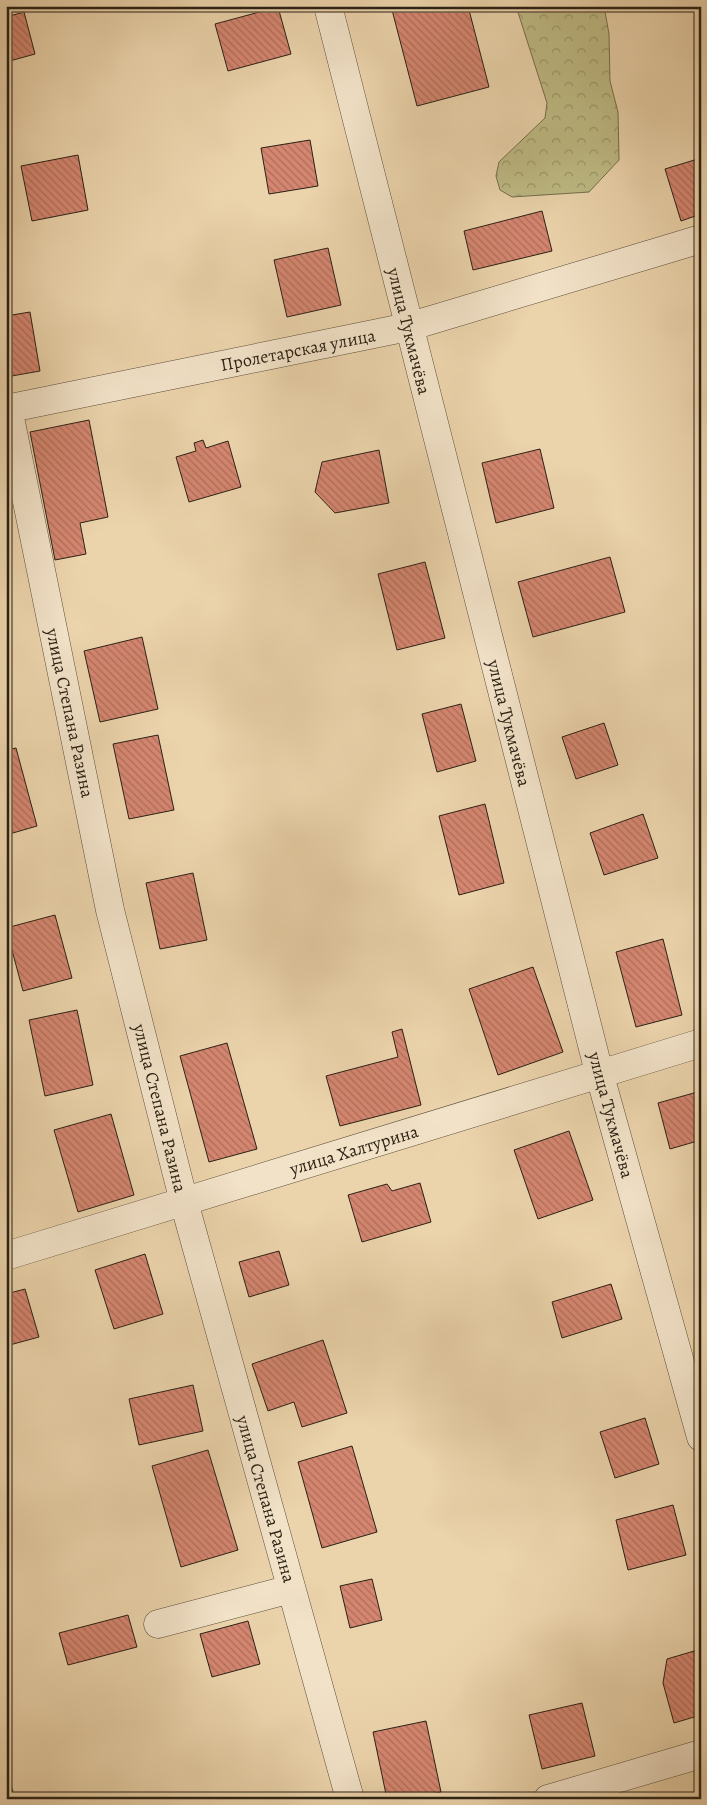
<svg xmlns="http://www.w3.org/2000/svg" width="707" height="1805" font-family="Alegreya,serif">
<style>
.forest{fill:url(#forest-crowns);stroke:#746e4c}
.building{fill:url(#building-back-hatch);stroke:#2a2114}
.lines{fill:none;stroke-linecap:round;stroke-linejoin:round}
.minor-casing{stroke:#5a4e3a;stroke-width:29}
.minor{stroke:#f2e2c8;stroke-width:28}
.labels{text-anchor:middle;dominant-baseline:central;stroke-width:4;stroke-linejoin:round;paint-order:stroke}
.street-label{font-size:18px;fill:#2a2114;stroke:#f2e2c8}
</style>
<defs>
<pattern id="forest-crowns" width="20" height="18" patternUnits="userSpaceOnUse" patternTransform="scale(1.25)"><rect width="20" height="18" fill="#beba84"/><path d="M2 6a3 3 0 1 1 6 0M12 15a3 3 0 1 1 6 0" fill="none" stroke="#9b976b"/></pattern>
<pattern id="building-back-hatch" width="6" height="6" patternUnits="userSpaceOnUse" patternTransform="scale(1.25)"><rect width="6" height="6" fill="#d58670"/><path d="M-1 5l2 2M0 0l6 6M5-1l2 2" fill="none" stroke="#ad6d5b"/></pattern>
</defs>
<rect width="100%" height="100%" fill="#ebd3ab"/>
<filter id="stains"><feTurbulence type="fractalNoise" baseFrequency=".004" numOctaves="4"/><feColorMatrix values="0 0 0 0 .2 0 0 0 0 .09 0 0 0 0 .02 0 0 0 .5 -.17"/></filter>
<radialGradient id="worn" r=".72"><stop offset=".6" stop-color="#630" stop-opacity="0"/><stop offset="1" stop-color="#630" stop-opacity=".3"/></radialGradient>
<!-- forest -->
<path class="forest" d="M 516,6 L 604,6 L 609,34 L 610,81 L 618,112 L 619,160 L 589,192 L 512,197 L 500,190 L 496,176 L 499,162 L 545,118 L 547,103 Z"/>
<!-- building -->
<path class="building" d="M 391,6 L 468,6 L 489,87 L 417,106 Z
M 278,7 L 291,54 L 228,71 L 215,24 Z
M 24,12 L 35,54 L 6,62 L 6,17 Z
M 310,140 L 318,186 L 269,194 L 261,148 Z
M 78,155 L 88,210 L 32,221 L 21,166 Z
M 701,158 L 701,214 L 681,221 L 665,169 Z
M 542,211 L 552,251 L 473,270 L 464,231 Z
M 328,248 L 341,305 L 287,317 L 274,260 Z
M 30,312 L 40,371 L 6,377 L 6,316 Z
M 89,420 L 108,517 L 80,523 L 86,554 L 55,560 L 30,432 Z
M 203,440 L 206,448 L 228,441 L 241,487 L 189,502 L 176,457 L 196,451 L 194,443 Z
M 540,449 L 554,508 L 496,523 L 482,463 Z
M 379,450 L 389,503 L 335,513 L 315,492 L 322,462 Z
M 610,557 L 625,612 L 533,637 L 518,582 Z
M 425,562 L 445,638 L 397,650 L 378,574 Z
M 142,637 L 158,709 L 100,722 L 84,651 Z
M 461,704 L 476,761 L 437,772 L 422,714 Z
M 604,723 L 618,765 L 576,779 L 562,737 Z
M 158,735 L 174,810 L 129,819 L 113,744 Z
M 16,748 L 37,826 L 6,835 L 6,750 Z
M 485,804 L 504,883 L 459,895 L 439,816 Z
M 643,814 L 658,858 L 604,875 L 590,833 Z
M 193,873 L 207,940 L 160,949 L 146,883 Z
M 55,915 L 72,978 L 23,991 L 6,928 Z
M 663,939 L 682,1015 L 636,1027 L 616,952 Z
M 533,967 L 563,1052 L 498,1075 L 469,989 Z
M 77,1010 L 93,1085 L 45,1096 L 29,1020 Z
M 402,1029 L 421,1105 L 340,1126 L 326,1076 L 398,1057 L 392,1032 Z
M 227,1043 L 257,1149 L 209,1162 L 180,1056 Z
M 701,1091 L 701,1140 L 670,1149 L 658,1103 Z
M 111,1114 L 134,1195 L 78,1212 L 54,1130 Z
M 569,1131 L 593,1200 L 538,1219 L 514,1150 Z
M 420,1183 L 431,1222 L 362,1242 L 348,1195 L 387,1184 L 392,1191 Z
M 279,1251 L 289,1285 L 249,1297 L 239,1262 Z
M 145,1254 L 163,1314 L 114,1329 L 95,1270 Z
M 611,1284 L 622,1319 L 562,1338 L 552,1302 Z
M 25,1289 L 39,1337 L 6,1346 L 6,1294 Z
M 323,1340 L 347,1413 L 302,1427 L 294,1402 L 268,1411 L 252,1364 Z
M 193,1385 L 203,1431 L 139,1445 L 129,1399 Z
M 645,1418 L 659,1464 L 615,1478 L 600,1432 Z
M 352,1446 L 377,1532 L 322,1548 L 298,1462 Z
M 208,1450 L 238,1550 L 181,1567 L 152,1466 Z
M 673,1505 L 686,1555 L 628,1570 L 616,1520 Z
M 372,1579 L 382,1620 L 350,1628 L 340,1586 Z
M 128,1615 L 137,1647 L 68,1665 L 59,1633 Z
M 248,1621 L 260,1664 L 212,1677 L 200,1634 Z
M 701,1649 L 701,1715 L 674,1723 L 663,1683 L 667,1659 Z
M 582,1703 L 595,1756 L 542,1769 L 529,1715 Z
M 426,1721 L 441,1792 L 408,1799 L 387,1799 L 373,1732 Z
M 6,1770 L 13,1791 L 6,1793 Z"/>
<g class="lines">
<!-- minor casing -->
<g class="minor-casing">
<path id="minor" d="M 328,6 L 600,1076 L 701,1437
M 8,408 L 110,910 L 184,1202 L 350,1799
M 6,409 L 408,327 L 701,239
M 6,1256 L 701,1043
M 158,1624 L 291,1589
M 548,1799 L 701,1754"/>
</g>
<!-- minor -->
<use href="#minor" class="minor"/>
</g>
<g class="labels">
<!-- street labels -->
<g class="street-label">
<text transform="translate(409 331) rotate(76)">улица Тукмачёва</text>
<text transform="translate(298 350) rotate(-11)">Пролетарская улица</text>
<text transform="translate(70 713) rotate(78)">улица Степана Разина</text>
<text transform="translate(509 723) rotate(76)">улица Тукмачёва</text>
<text transform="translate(160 1108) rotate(76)">улица Степана Разина</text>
<text transform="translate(611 1115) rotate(75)">улица Тукмачёва</text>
<text transform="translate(354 1150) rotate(-17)">улица Халтурина</text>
<text transform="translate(266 1499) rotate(74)">улица Степана Разина</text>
</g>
</g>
<!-- margin -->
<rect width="707" height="1805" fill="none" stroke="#ebd3ab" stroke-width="25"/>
<rect x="8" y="8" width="692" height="1790" fill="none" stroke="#2a2114" stroke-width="2.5"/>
<rect x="12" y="12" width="682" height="1780" fill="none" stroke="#2a2114"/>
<rect width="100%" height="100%" filter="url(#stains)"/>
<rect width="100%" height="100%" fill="url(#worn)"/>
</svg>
